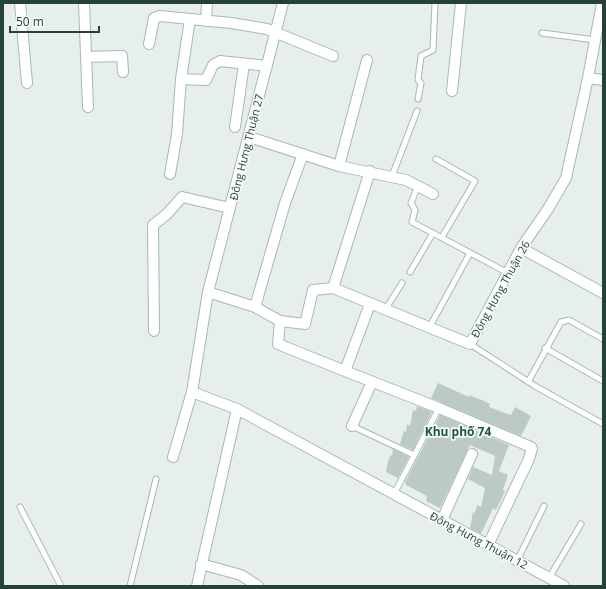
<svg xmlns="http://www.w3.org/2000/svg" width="606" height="589" font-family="'Open Sans',sans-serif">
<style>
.building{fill:#bbcac4}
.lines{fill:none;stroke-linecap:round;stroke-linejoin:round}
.lane-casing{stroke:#a8b8b2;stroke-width:7}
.street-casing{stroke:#a8b8b2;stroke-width:12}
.lane{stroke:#fff;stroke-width:5}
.street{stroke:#fff;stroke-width:10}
.labels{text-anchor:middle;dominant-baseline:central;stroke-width:3.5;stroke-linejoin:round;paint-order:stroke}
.street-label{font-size:11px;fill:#24423a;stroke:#f7fbf9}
.neighbourhood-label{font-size:12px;font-weight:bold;fill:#1f5548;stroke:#f7fbf9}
</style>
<rect width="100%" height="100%" fill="#e6efeb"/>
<!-- building -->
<path class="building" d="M 438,383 L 469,397 L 469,395 L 484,401 L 490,404 L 489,407 L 511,415 L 515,407 L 531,416 L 521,436 L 431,398 Z
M 417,406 L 432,412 L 413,450 L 400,444 L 404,431 L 406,432 L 407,424 L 410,426 L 413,410 L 416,411 Z
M 440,415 L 509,445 L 499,471 L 508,475 L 503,490 L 505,491 L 496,510 L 493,508 L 481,534 L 470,528 L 473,512 L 475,513 L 477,505 L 481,507 L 485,488 L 468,479 L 473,467 L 492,475 L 495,456 L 470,445 L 440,508 L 426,501 L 427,496 L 406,485 L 405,482 Z
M 393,449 L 409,457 L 398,478 L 386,472 L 388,460 L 389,461 L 390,455 L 392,456 Z"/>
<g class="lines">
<!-- lane casing -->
<g class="lane-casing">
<path id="lane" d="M 542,33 L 595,40
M 418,99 L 421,83 L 418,80 L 421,56 L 433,50 L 435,3
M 436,159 L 475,181 L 442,237
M 392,176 L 417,111
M 418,186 L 411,203 L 415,210 L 412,222 L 508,273
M 410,272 L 433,233
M 385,310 L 402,283
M 429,328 L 470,253
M 470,344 L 535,386 L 603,424
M 545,348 L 603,381
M 528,382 L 561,322 L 569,320 L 603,339
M 352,426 L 414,455
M 394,494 L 439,408
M 20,507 L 61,586
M 517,561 L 544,506
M 549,578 L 581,524
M 130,586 L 156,479"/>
</g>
<!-- street casing -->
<g class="street-casing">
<path id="street" d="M 20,3 L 27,83
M 84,3 L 88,107
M 206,21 L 207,3
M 149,44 L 154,18 L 160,16 L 231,23 L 267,29 L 333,56
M 86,57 L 122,56 L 123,72
M 588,78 L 603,80
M 181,79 L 190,19
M 452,91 L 461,3
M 235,127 L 244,64
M 249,137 L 339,166 L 406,180 L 433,194
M 339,166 L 367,60
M 370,171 L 333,288 L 470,344 L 521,248 L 548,209 L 566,178 L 588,78 L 602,3
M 170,174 L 177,134 L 181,79 L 206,80 L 213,65 L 220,61 L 267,66
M 521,248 L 603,293
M 208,292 L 255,307 L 280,321 L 278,344 L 345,371 L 370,304
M 255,307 L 285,203 L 303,154
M 280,321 L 305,324 L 313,290 L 333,288
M 154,331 L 153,225 L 167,214 L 182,197 L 230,208
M 345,371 L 439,408 L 531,447 L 532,449 L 528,461 L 488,545
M 192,392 L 208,292 L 283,3
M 237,409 L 564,586
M 352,426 L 372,382
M 173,457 L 192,392 L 237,409 L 197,586
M 442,520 L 472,454
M 201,564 L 241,575 L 258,586"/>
</g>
<!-- lane -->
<use href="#lane" class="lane"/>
<!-- street -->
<use href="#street" class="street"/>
</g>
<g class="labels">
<!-- street labels -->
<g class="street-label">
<text transform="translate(246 147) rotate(-76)">Đông Hưng Thuận 27</text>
<text transform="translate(500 289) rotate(-61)">Đông Hưng Thuận 26</text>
<text transform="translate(479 540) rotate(28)">Đông Hưng Thuận 12</text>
</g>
<!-- neighbourhood labels -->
<g class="neighbourhood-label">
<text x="458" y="431">Khu phố 74</text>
</g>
</g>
<!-- border -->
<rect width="606" height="589" fill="none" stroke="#24423a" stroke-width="8"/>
<!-- scale -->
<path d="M10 26v6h89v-6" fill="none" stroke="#24423a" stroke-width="2"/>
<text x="16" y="26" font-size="12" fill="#24423a" stroke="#f7fbf9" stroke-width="3" paint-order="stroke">50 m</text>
</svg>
